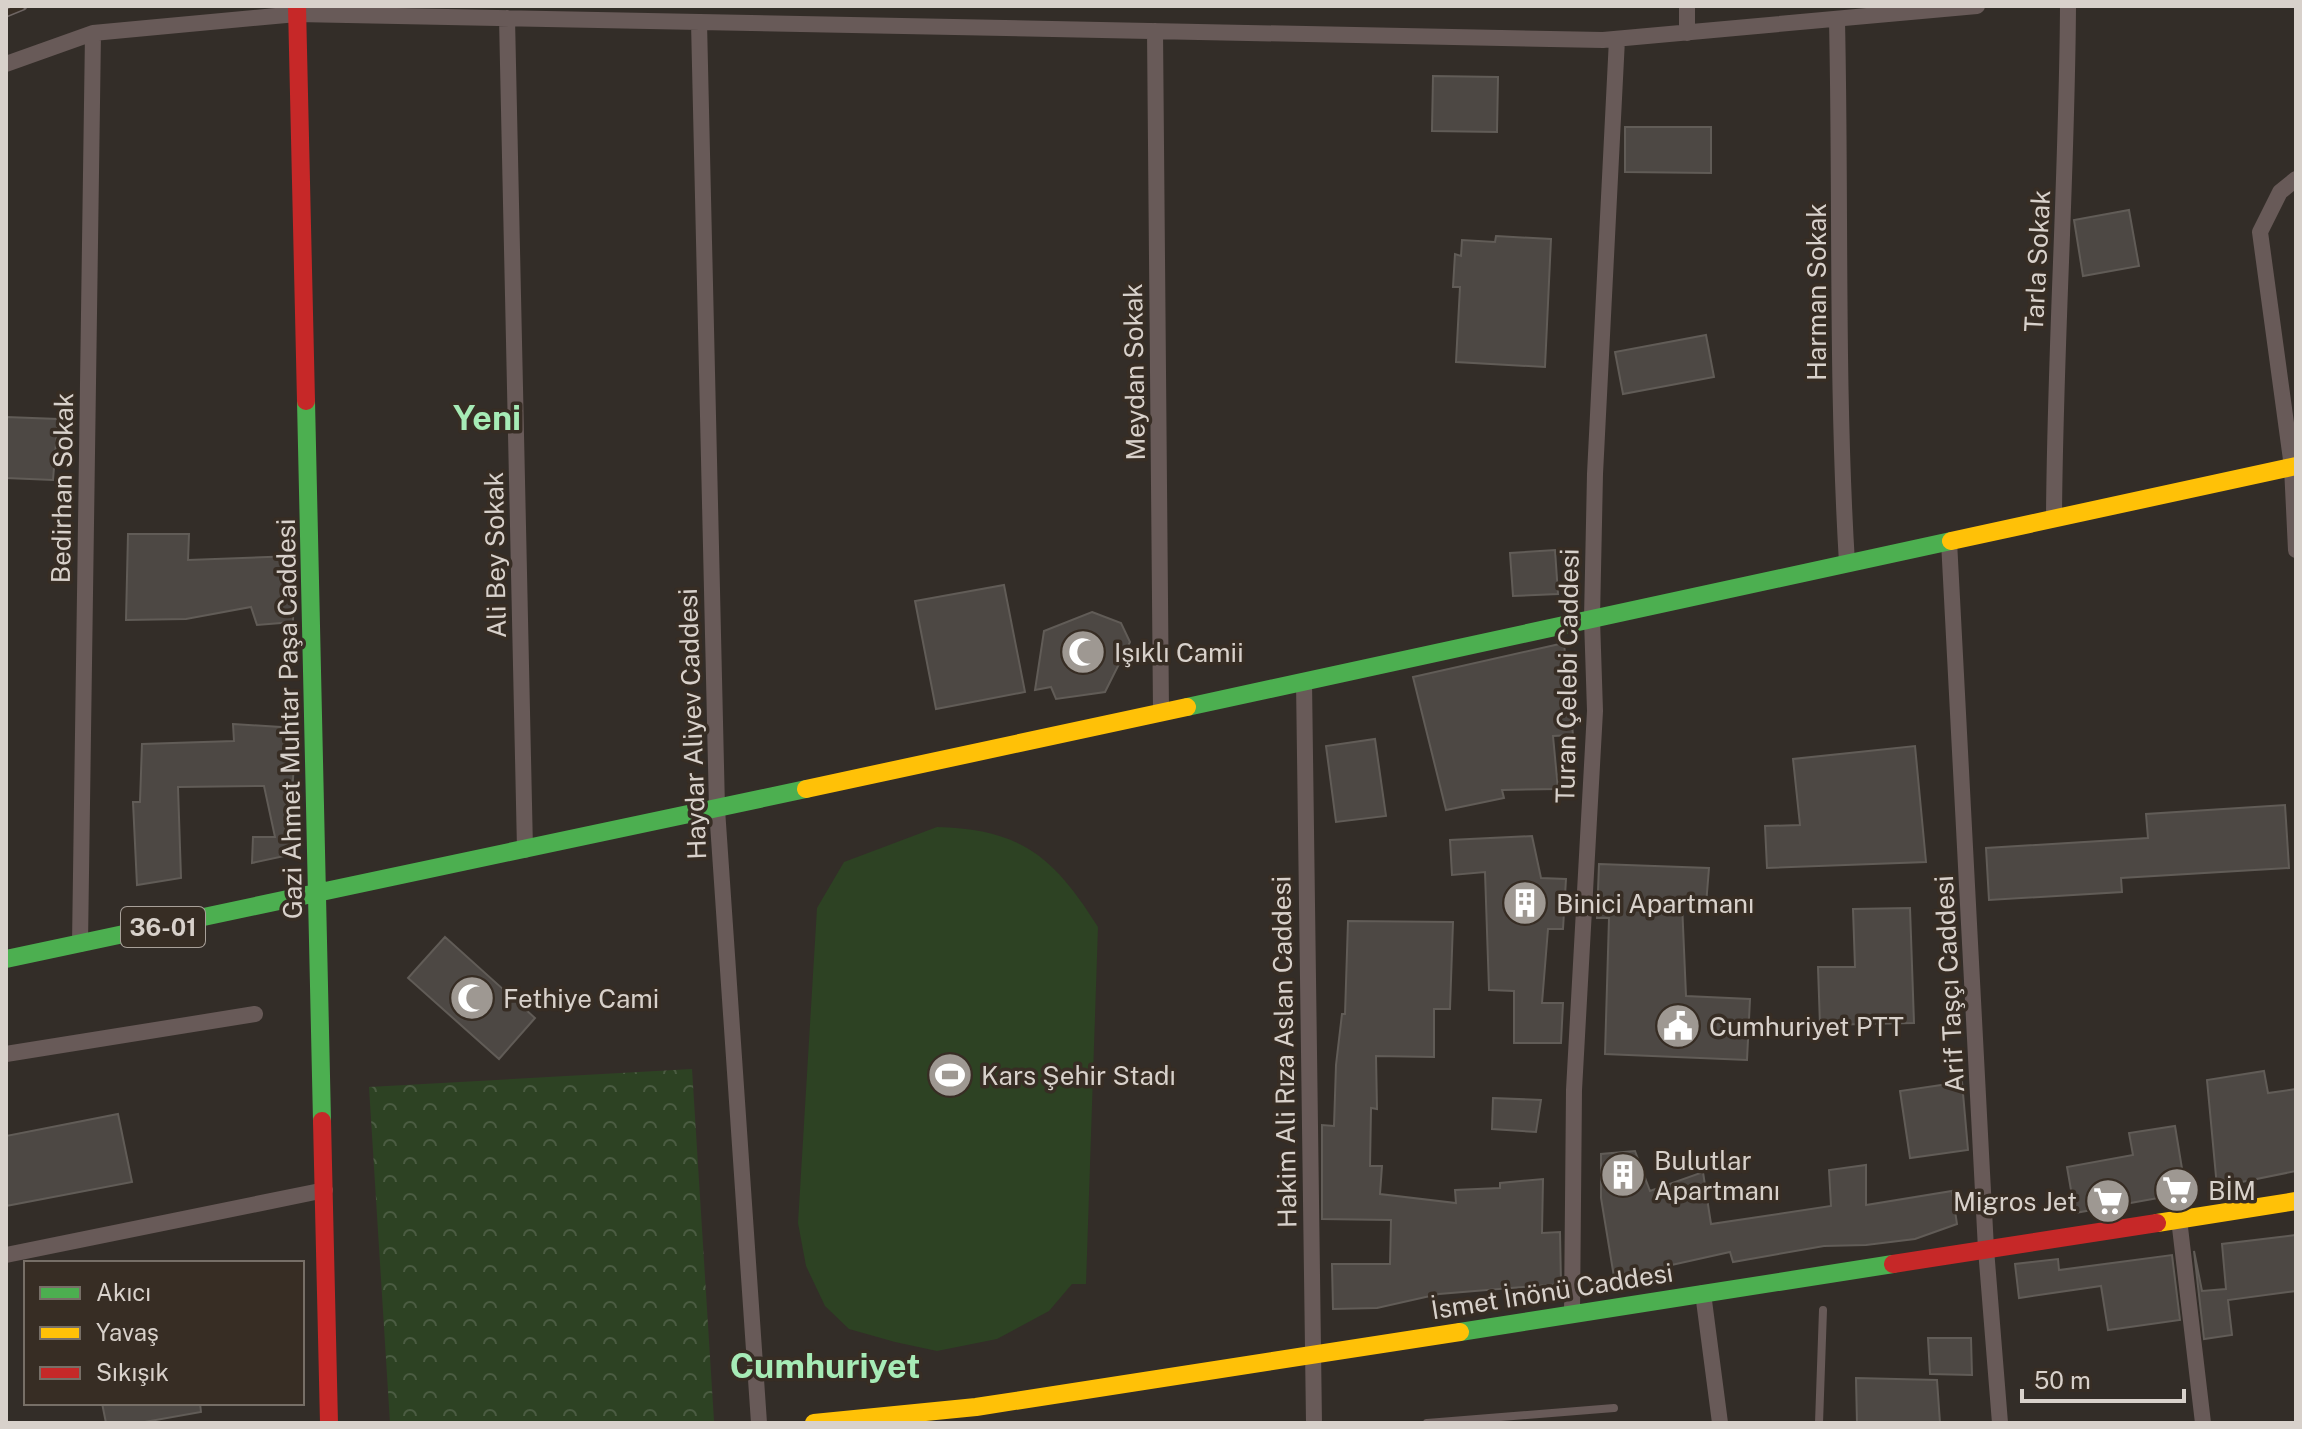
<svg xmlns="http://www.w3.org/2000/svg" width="2302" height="1429" font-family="'Public Sans',sans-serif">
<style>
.park{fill:url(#park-crowns)}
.pitch{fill:#2d4223}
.building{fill:#4d4844;stroke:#615c57;stroke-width:2}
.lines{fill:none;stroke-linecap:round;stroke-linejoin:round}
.lane{stroke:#685a58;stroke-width:8}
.street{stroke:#685a58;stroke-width:16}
.fast{stroke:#4caf50;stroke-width:18}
.slow{stroke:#ffc107;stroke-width:18}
.jam{stroke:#c62828;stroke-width:18}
.rail-casing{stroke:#6e6563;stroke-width:9}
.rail{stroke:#372d24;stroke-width:6;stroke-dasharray:18;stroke-linecap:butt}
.labels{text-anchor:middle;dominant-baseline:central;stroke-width:7;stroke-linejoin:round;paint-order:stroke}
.shield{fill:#372d24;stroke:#a8a099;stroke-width:2}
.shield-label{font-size:24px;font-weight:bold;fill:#d8d1cb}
.street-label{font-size:26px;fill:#d8d1cb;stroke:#372d24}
.poi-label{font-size:26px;fill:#d8d1cb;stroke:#372d24;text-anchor:start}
.district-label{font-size:34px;font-weight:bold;fill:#a6ebb6;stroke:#372d24}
</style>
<defs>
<pattern id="park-crowns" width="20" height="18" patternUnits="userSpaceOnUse" patternTransform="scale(2)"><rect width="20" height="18" fill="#2d4223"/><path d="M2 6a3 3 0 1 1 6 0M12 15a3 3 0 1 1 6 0" fill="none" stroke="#4b5c42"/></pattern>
</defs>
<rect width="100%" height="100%" fill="#332d28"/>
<!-- park -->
<path class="park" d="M 692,1069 L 714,1421 L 390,1423 L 369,1087 Z"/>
<!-- pitch -->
<path class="pitch" d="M 937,827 C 1021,829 1054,857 1098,927 L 1086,1284 L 1072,1284 L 1049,1311 L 997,1339 L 937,1351 L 895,1342 L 849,1329 L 825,1306 L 806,1266 L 798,1223 L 817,908 L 844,862 Z"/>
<!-- building -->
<path class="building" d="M 1433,76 L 1498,77 L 1497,132 L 1432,131 Z
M 1625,127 L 1711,127 L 1711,173 L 1625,172 Z
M 2129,210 L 2139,266 L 2083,276 L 2074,220 Z
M 1496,236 L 1551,239 L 1545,367 L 1456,362 L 1460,287 L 1453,287 L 1455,254 L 1461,256 L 1462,240 L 1495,242 Z
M 1706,335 L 1714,377 L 1623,394 L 1615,352 Z
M 6,417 L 58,419 L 53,480 L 6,478 Z
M 128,534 L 189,534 L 188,560 L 294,556 L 293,622 L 257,625 L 251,607 L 186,619 L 126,620 Z
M 1555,550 L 1558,594 L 1513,596 L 1510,553 Z
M 1004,585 L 1025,692 L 936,709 L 915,601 Z
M 1092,612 L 1121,623 L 1130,642 L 1105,692 L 1056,699 L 1051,687 L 1035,690 L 1044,631 Z
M 1564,643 L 1573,735 L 1553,736 L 1558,789 L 1502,790 L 1504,798 L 1446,810 L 1413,677 Z
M 233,724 L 296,728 L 291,813 L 300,813 L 300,821 L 294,854 L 252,863 L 253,837 L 275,837 L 264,786 L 178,787 L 181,878 L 137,885 L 133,802 L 140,802 L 142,744 L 234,741 Z
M 1375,739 L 1386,816 L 1336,822 L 1326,746 Z
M 1915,746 L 1926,862 L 1767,868 L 1765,826 L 1800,825 L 1793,759 Z
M 2285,805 L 2289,868 L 2121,878 L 2122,892 L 1989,900 L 1986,848 L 2148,838 L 2146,814 Z
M 1532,836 L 1541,878 L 1566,879 L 1563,929 L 1548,929 L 1542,1003 L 1563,1003 L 1561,1043 L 1514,1043 L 1514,991 L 1489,990 L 1485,872 L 1452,875 L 1450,840 Z
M 1599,864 L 1709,868 L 1706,905 L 1682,903 L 1686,996 L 1750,999 L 1747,1060 L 1605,1054 L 1609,918 L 1597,918 Z
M 1910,908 L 1914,1023 L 1820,1025 L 1818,967 L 1855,967 L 1853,909 Z
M 1348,921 L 1453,922 L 1450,1009 L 1434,1009 L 1434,1057 L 1376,1056 L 1377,1109 L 1371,1108 L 1370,1166 L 1382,1166 L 1380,1194 L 1456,1203 L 1455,1190 L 1500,1188 L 1500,1183 L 1543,1179 L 1542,1233 L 1560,1232 L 1561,1284 L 1439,1294 L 1377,1308 L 1333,1309 L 1332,1264 L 1390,1264 L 1391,1220 L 1322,1219 L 1322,1125 L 1334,1126 L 1336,1065 L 1342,1014 L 1345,1014 Z
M 445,937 L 535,1018 L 499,1059 L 408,978 Z
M 2264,1071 L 2268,1093 L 2296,1089 L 2296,1171 L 2217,1187 L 2207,1080 Z
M 1962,1082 L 1968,1150 L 1910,1158 L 1900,1091 Z
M 1493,1098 L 1541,1100 L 1536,1132 L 1492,1129 Z
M 118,1114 L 132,1182 L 6,1206 L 6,1136 Z
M 2175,1126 L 2186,1193 L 2075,1213 L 2067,1167 L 2133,1155 L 2129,1133 Z
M 1635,1151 L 1650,1191 L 1703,1172 L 1711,1224 L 1831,1206 L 1829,1170 L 1866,1165 L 1866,1205 L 1952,1191 L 1957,1224 L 1915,1239 L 1866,1245 L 1824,1246 L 1733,1262 L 1730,1252 L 1667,1266 L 1668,1271 L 1614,1277 L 1601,1198 L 1601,1154 Z
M 2296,1235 L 2296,1291 L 2228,1300 L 2232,1335 L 2204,1339 L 2194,1251 L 2202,1291 L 2226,1289 L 2222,1244 Z
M 2172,1255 L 2180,1320 L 2108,1330 L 2101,1286 L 2019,1298 L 2015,1264 L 2058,1259 L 2059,1270 Z
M 1928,1338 L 1971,1338 L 1972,1375 L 1930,1374 Z
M 1856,1378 L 1937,1380 L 1940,1423 L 1857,1423 Z
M 102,1403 L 200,1403 L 201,1412 L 139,1423 L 106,1423 Z"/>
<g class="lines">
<!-- lane -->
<path class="lane" d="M 1427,1423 L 1614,1408
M 1819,1423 L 1823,1310"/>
<!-- street -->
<path class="street" d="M 1687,6 L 1687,33
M 507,18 L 525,850
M 1837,21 C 1841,201 1836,383 1847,563
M 699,22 L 717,809 L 759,1423
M 1155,31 L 1161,712
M 6,64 L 93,33 L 297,14 L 1603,40 L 1977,6
M 2296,179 L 2280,192 L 2260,232 L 2292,467 L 2296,550
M 2054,518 C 2055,347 2067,177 2068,6
M 1949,541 L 1986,1249 L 2000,1423
M 1304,681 L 1314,1423
M 80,944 L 93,33
M 6,1054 L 255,1014
M 2179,1219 L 2203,1423
M 6,1255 L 325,1190
M 1703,1293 L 1720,1423
M 1572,1314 L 1574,1090 L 1595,711 L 1592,619 L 1595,474 L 1617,39"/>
<!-- fast -->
<path class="fast" d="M 306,401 L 322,1121
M 1187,707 L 1951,541
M 6,959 L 806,789
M 1460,1332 L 1893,1264"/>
<!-- slow -->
<path class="slow" d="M 1951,541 L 2296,466
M 806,789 L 1187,707
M 2157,1223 L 2296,1201
M 814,1423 L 976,1407 L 1460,1332"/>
<!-- jam -->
<path class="jam" d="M 297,6 L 306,401
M 322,1121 L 329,1423
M 1893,1264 L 2157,1223"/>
<!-- rail casing -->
<g class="rail-casing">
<path id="rail" d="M 6,13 L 23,6"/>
</g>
<!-- rail -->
<use href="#rail" class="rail"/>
</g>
<!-- icons -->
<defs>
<g id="mosque-disc" transform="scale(2.3)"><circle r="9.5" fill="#9e9892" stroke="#372d24"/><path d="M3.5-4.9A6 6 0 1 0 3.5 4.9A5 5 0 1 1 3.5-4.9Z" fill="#fff"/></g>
<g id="building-disc" transform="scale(2.3)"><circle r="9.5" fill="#9e9892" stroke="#372d24"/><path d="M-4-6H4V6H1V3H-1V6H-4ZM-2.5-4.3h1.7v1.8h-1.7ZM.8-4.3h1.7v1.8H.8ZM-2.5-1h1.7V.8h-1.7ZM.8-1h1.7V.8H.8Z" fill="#fff"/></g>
<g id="civic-disc" transform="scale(2.3)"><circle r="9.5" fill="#9e9892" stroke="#372d24"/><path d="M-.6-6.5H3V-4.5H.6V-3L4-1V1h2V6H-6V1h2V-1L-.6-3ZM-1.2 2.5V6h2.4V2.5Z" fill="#fff"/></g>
<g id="stadium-disc" transform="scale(2.3)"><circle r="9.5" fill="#9e9892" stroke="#372d24"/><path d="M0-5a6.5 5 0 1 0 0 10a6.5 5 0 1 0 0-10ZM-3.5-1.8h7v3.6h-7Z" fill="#fff"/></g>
<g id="supermarket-disc" transform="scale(2.3)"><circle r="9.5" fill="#9e9892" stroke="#372d24"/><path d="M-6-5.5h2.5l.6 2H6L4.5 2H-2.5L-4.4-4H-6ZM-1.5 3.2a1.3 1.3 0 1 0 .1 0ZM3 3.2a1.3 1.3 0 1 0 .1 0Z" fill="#fff"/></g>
</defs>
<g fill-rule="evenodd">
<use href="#mosque-disc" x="1083" y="652"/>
<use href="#building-disc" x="1525" y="903"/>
<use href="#mosque-disc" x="472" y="998"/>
<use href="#civic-disc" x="1678" y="1026"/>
<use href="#stadium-disc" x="950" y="1075"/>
<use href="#building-disc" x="1623" y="1175"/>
<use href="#supermarket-disc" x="2177" y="1190"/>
<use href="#supermarket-disc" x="2108" y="1201"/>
</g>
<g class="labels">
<!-- shield labels -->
<rect class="shield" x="121" y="907" width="84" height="40" rx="6"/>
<g class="shield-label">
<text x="163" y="927">36-01</text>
</g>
<!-- street labels -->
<g class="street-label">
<text transform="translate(2037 261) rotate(-87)">Tarla Sokak</text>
<text transform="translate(1816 292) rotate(-90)">Harman Sokak</text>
<text transform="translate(1134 372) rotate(-91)">Meydan Sokak</text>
<text transform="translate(62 488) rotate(-89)">Bedirhan Sokak</text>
<text transform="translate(495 555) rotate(-91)">Ali Bey Sokak</text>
<text transform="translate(1567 676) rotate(-89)">Turan Çelebi Caddesi</text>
<text transform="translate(289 719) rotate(-91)">Gazi Ahmet Muhtar Paşa Caddesi</text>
<text transform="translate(692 724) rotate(-92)">Haydar Aliyev Caddesi</text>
<text transform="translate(1949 984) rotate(-93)">Arif Taşçı Caddesi</text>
<text transform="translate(1284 1052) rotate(-91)">Hakim Ali Rıza Aslan Caddesi</text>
<text transform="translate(1552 1291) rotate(-9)">İsmet İnönü Caddesi</text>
</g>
<!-- poi labels -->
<g class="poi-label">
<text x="1114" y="652">Işıklı Camii</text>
<text x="1556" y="903">Binici Apartmanı</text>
<text x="503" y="998">Fethiye Cami</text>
<text x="1709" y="1026">Cumhuriyet PTT</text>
<text x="981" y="1075">Kars Şehir Stadı</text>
<text x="1654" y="1160">Bulutlar<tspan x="1654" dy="30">Apartmanı</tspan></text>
<text x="2208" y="1190">BİM</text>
<text x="2077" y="1201" text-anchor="end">Migros Jet</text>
</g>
<!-- district labels -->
<g class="district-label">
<text x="487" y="418">Yeni</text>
<text x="825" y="1366">Cumhuriyet</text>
</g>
</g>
<!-- border -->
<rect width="2302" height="1429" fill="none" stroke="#d8d1cb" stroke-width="16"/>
<!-- legend -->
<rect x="24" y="1261" width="280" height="144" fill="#372d24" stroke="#776f67" stroke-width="2"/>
<rect x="40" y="1287" width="40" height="12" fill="#4caf50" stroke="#776f67" stroke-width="2"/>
<text x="96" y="1301" font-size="24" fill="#d8d1cb">Akıcı</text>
<rect x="40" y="1327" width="40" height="12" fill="#ffc107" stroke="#776f67" stroke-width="2"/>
<text x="96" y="1341" font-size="24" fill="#d8d1cb">Yavaş</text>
<rect x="40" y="1367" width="40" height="12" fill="#c62828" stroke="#776f67" stroke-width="2"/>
<text x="96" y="1381" font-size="24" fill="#d8d1cb">Sıkışık</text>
<!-- scale -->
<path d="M2022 1389v12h162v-12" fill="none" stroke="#d8d1cb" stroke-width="4"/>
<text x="2034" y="1389" font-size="24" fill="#d8d1cb" stroke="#372d24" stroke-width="6" paint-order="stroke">50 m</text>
</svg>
